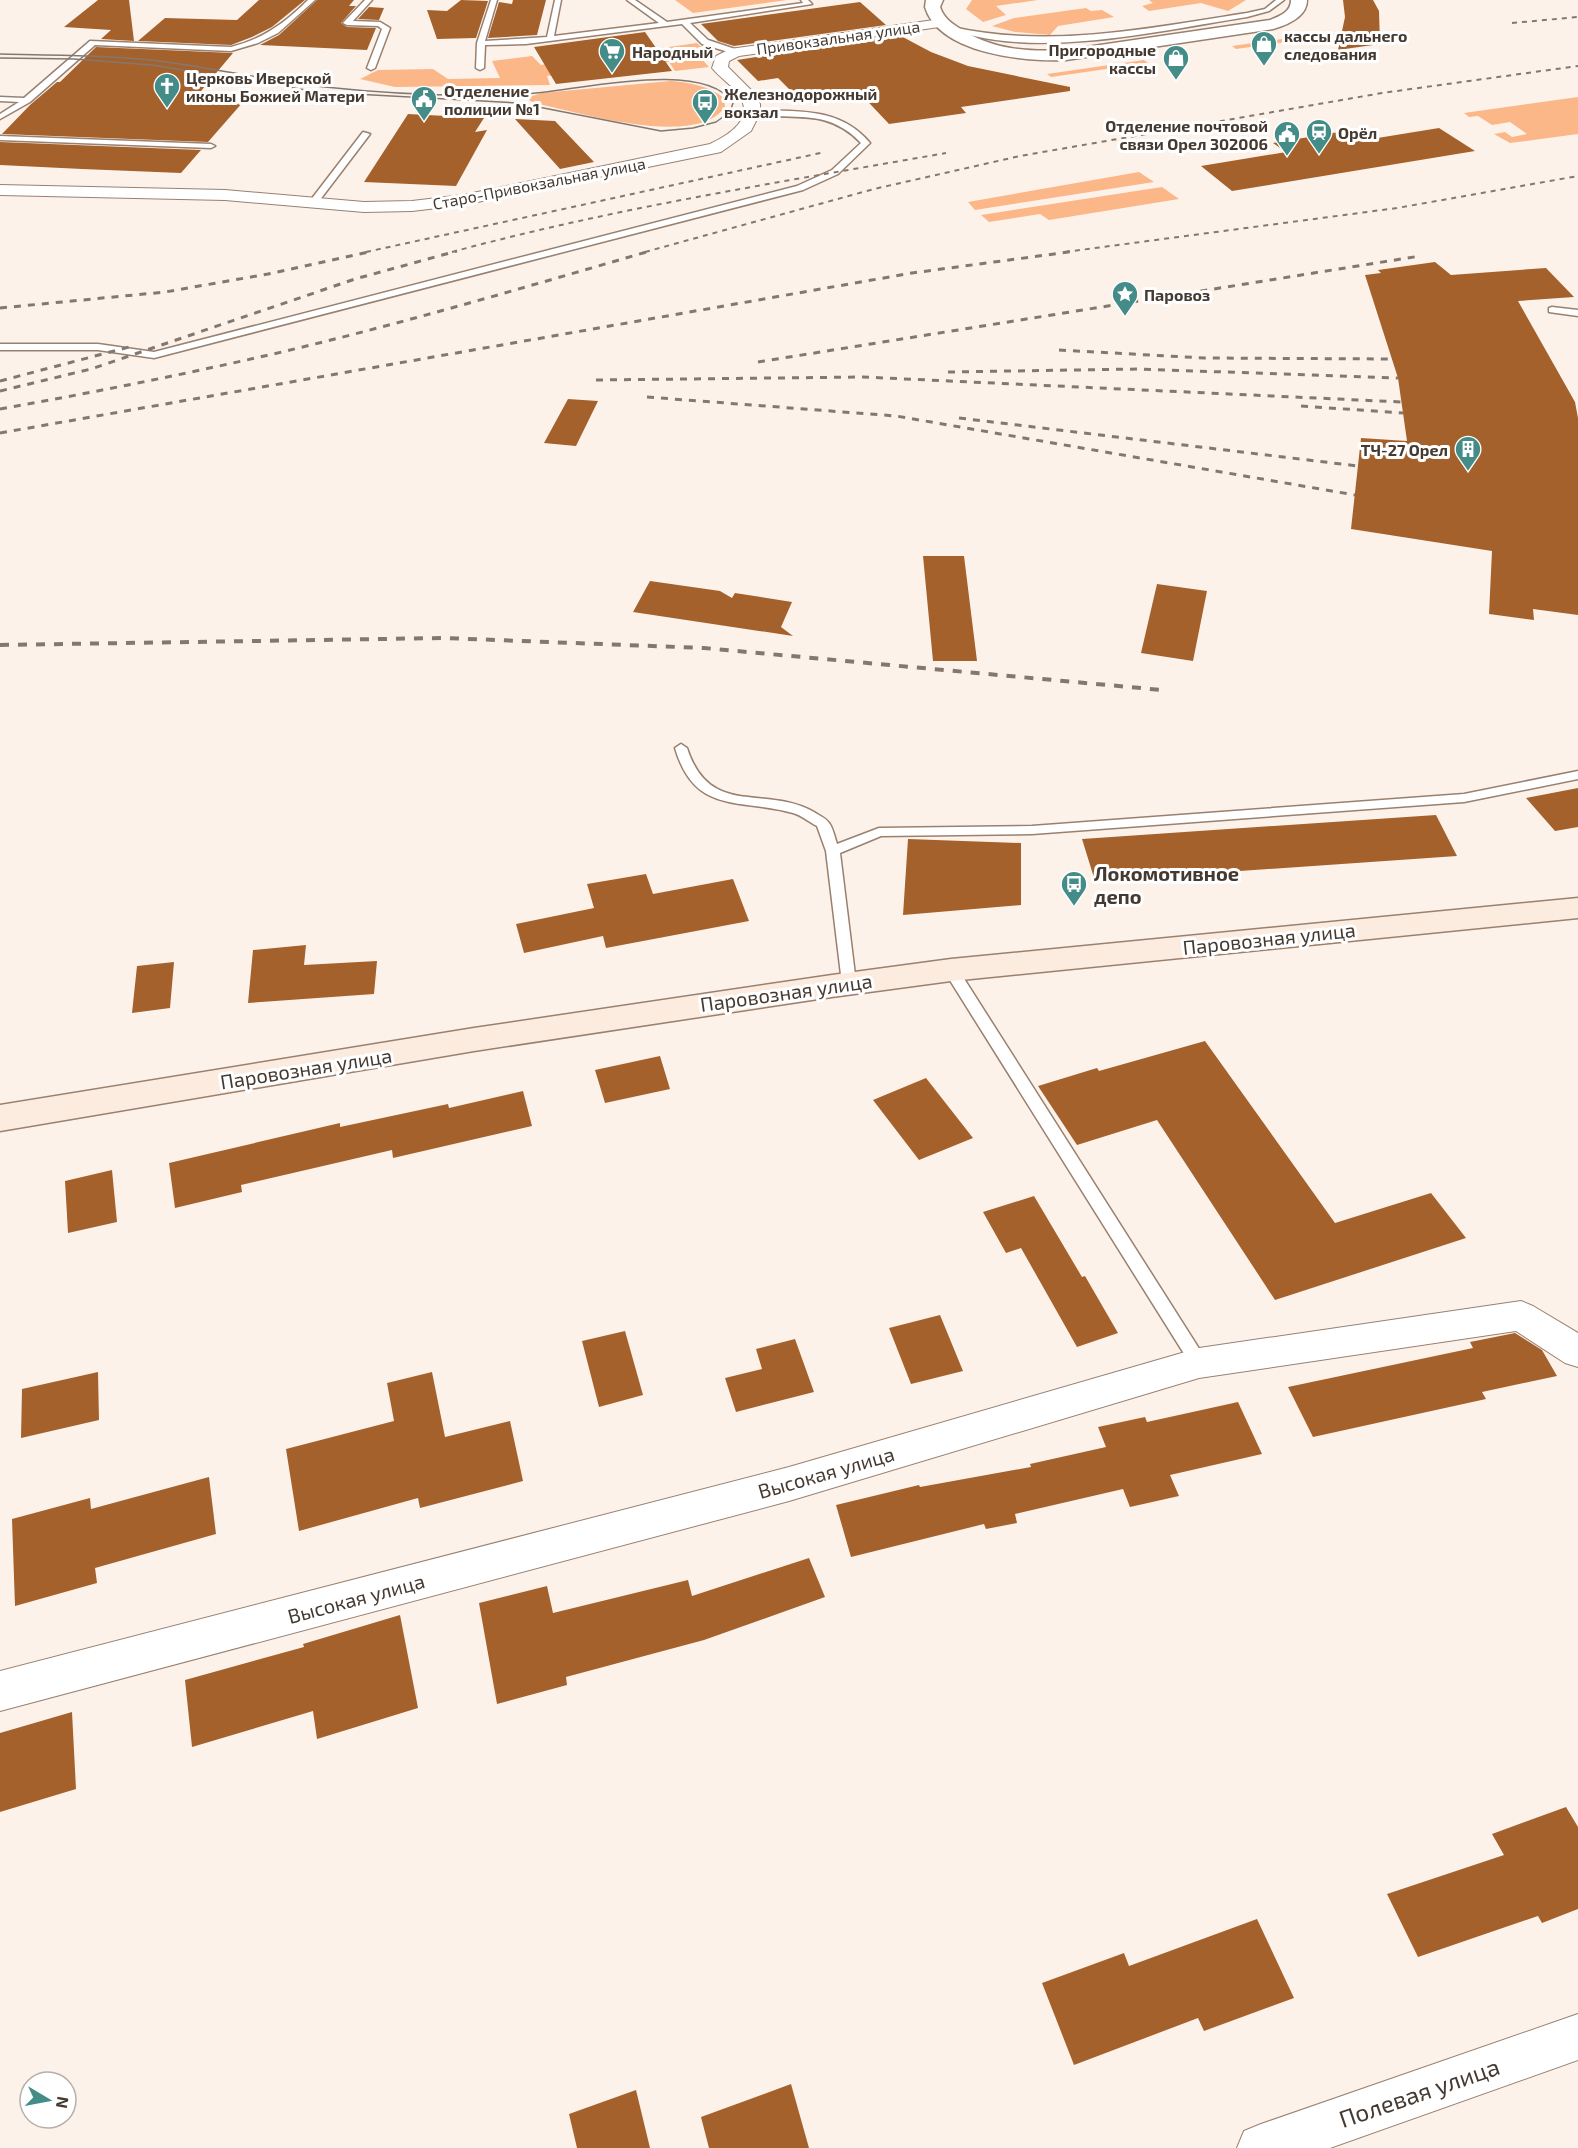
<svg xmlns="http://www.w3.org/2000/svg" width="1578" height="2148" font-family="'Exo 2',sans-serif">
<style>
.green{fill:#fbb788}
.building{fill:#a5612c}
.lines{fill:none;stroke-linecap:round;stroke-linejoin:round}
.service-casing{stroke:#99806f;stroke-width:3}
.minor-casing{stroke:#99806f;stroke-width:2}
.tertiary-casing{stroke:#99806f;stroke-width:3}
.secondary-casing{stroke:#99806f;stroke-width:3}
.service{fill:#fff;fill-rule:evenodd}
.minor{fill:#fff;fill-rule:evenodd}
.tertiary{fill:#fff;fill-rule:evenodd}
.secondary{fill:#fcebdf;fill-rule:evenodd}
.tram{stroke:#837870;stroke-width:1.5}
.rail-far2{stroke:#837870;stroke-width:2;stroke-dasharray:5 5;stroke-linecap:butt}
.rail-far1{stroke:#837870;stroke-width:3;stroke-dasharray:7 7;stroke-linecap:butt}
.rail{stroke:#837870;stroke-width:4;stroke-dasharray:9 9;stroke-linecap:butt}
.labels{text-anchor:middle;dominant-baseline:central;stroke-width:6;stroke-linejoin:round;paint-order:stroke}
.far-poi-label{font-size:16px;font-weight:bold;fill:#453a32;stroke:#fff;text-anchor:start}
.far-street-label{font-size:16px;fill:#453a32;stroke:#fff}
.poi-label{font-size:20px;font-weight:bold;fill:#453a32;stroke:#fff;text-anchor:start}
.street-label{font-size:20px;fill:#453a32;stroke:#fff}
.near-street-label{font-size:24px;fill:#453a32;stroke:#fff}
</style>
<rect width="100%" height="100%" fill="#fdf2ea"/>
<!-- green -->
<path class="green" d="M 675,0 L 787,0 L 693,13 Z
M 972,0 L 1038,0 L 996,6 L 1006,15 L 983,22 L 966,9 Z
M 1149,0 L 1246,0 L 1228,11 L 1201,3 L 1149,11 L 1142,6 L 1153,3 Z
M 1086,8 L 1091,11 L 1102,10 L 1114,17 L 1058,26 L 1050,35 L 1015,32 L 992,26 L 1014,18 Z
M 1324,33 L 1328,36 L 1236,49 L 1232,46 Z
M 697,43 L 709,54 L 699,56 L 709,67 L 675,71 L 669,62 L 547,76 L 550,85 L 395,87 L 360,79 L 378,70 L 433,69 L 448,79 L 500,78 L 492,61 L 532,56 L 541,65 Z
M 1144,60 L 1148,63 L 1051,77 L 1047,74 Z
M 670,81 C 690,82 708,86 724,98 L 725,107 C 696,149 578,112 534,103 L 529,100 L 532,96 L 542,93 Z
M 1578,97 L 1578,134 L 1510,143 L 1494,134 L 1505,132 L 1512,137 L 1527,134 L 1510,122 L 1492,125 L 1478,116 L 1469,117 L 1464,113 Z
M 1139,172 L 1154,182 L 975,210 L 968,202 Z
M 1162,187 L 1179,199 L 1049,220 L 1040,214 L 989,222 L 981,215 Z"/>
<!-- building -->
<path class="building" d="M 98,0 L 129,0 L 134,41 L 101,39 L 111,30 L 64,27 Z
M 259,0 L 305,0 L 272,27 L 252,37 L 231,45 L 138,41 L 165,18 L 237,20 Z
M 317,0 L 354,0 L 349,6 L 356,6 L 341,23 L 347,27 L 376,28 L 367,50 L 260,45 L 279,35 Z
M 461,0 L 488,1 L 476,38 L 437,39 L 427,10 L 447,11 Z
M 513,0 L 546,0 L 537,35 L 488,38 L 499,2 L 512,4 Z
M 1343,0 L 1373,0 L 1379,11 L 1380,44 L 1338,50 L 1345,17 Z
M 860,2 L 886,25 L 734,46 L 718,41 L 701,24 Z
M 369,7 L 384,8 L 379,20 L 358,19 Z
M 645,32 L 672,71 L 556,84 L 534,47 Z
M 899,35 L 931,52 L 968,66 L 1070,87 L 1070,91 L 961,107 L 966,113 L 889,124 L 856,89 L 797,97 L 778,78 L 758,81 L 737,60 Z
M 96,47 L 233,53 L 196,97 L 243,102 L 208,142 L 2,134 L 30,105 L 57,82 L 60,82 Z
M 408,114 L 484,118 L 475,132 L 487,130 L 456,186 L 364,182 Z
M 515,119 L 555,121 L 594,162 L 560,169 Z
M 1439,128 L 1475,151 L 1232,191 L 1201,166 L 1286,152 L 1273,143 L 1345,131 L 1359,141 Z
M 0,142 L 201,150 L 181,173 L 82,169 L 0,165 Z
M 1435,262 L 1451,275 L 1546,268 L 1574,297 L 1518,301 L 1575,402 L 1578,418 L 1578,615 L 1533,609 L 1534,620 L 1489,614 L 1492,551 L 1351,529 L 1361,438 L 1407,441 L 1398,378 L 1365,275 L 1381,273 L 1378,270 Z
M 568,399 L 598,401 L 576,446 L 544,443 Z
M 923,556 L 964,556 L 977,661 L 933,661 Z
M 650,581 L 720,591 L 732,598 L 735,593 L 792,602 L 781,627 L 793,636 L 633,612 Z
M 1157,584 L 1207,591 L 1193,661 L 1141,653 Z
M 1578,788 L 1578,827 L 1555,831 L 1526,798 Z
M 1436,815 L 1457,856 L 1095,881 L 1082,839 Z
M 908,839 L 1021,843 L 1021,905 L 903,915 Z
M 646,874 L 653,894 L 733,879 L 749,921 L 606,948 L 603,936 L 524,953 L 516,924 L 594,908 L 587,884 Z
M 306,945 L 304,965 L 377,961 L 374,994 L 248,1003 L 253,950 Z
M 174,962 L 170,1008 L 132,1013 L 137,966 Z
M 1205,1041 L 1335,1223 L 1431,1193 L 1466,1238 L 1275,1300 L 1157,1120 L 1077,1145 L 1038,1086 L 1097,1068 L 1099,1071 Z
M 660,1056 L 670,1089 L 605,1103 L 595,1070 Z
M 926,1078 L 973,1138 L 919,1160 L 873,1100 Z
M 523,1091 L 532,1126 L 393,1158 L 392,1150 L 241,1185 L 242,1192 L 175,1208 L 169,1163 L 340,1123 L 340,1127 L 448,1104 L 449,1108 Z
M 112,1170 L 117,1222 L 68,1233 L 65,1181 Z
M 1034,1196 L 1082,1277 L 1085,1276 L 1118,1333 L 1077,1347 L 1021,1248 L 1006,1253 L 983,1212 Z
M 940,1315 L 963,1371 L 911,1384 L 889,1328 Z
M 625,1331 L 643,1395 L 599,1407 L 582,1341 Z
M 1515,1333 L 1542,1350 L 1557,1376 L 1482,1392 L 1486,1399 L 1313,1437 L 1288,1387 L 1473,1348 L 1470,1342 Z
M 795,1339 L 814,1392 L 736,1412 L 725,1378 L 762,1369 L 756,1349 Z
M 98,1372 L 99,1420 L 21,1438 L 22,1389 Z
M 432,1372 L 445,1437 L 510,1421 L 523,1481 L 420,1508 L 418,1498 L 299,1531 L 286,1449 L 394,1421 L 387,1383 Z
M 1238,1402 L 1262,1454 L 1170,1475 L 1179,1496 L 1130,1507 L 1123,1489 L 1015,1514 L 1017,1523 L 986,1529 L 984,1524 L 851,1557 L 836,1505 L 919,1485 L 920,1487 L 1031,1467 L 1030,1464 L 1106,1447 L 1098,1427 L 1145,1417 L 1147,1422 Z
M 209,1477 L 216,1534 L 95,1568 L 97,1583 L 15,1606 L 12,1519 L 90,1498 L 91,1509 Z
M 809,1558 L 825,1597 L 704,1640 L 566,1677 L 567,1685 L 497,1704 L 479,1603 L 547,1586 L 553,1613 L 688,1580 L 692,1596 Z
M 400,1615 L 418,1708 L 317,1739 L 313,1711 L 192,1747 L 185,1680 L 304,1647 L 303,1644 Z
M 72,1712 L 76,1789 L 0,1812 L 0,1733 Z
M 1566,1807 L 1578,1827 L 1578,1909 L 1542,1923 L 1538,1916 L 1418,1957 L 1387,1894 L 1504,1855 L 1492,1834 Z
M 1257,1919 L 1294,1998 L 1204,2031 L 1198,2018 L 1074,2065 L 1042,1983 L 1124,1953 L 1129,1966 Z
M 791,2084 L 809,2148 L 709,2148 L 701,2117 Z
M 636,2090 L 650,2148 L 577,2148 L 569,2114 Z"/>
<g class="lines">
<!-- service casing -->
<g class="service-casing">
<path id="service" d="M 308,0 L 315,0 L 278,33 L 258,43 L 231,51 L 95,45 L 30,102 L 0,119 L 0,114 L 19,102 L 0,101 L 0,97 L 24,98 L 90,41 L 231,47 C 263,39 285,23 308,0 Z
M 365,0 L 372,0 L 353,21 L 380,22 L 390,28 L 375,68 L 371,70 L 367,68 L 382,29 L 378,26 L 347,25 L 343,23 Z
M 491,0 L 497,0 L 485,41 L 547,37 L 555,0 L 561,0 L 554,36 L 659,23 L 627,0 L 635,0 L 667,22 L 803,3 L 801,0 L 808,0 L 812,4 L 690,23 L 708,40 L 738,50 L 735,54 L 702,44 L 682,24 L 526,44 L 485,45 L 484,68 L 480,70 L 476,68 L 477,43 Z
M 1276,0 L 1284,0 L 1269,11 L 1247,17 C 1164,30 1057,55 974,36 C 966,34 956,33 948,29 L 952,27 C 1051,49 1149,28 1247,13 L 1265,9 Z
M 752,110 C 796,112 839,106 870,143 L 838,174 L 803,190 L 154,358 L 98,350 L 0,350 L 0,344 L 98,344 L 154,352 L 797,186 L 832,170 L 861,143 C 827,107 793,121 749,114 L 748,112 Z
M 363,132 L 370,134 L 316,205 L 310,205 L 310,201 Z
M 0,136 L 211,144 L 215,146 L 211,148 L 0,140 Z
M 1552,307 L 1578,310 L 1578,316 L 1549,312 L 1549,308 Z
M 681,744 L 687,748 C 710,819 765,784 814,812 C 818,815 826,818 829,823 C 833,828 835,838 837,844 L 879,828 L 1032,826 L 1464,794 L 1578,771 L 1578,779 L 1464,802 L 1032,834 L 881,836 L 840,853 L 856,983 L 849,988 L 842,983 L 826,851 L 817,826 C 809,822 801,815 793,813 C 738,798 695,815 675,748 Z
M 951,965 L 956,966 L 1205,1358 L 1208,1363 L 1205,1368 L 1199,1370 L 1193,1368 L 946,974 L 944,970 L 946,966 Z"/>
</g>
<!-- minor casing -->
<g class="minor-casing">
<path id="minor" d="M 941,19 L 948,23 L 946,26 L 739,56 L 729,61 L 728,67 L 753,92 L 760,104 L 760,113 L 751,131 L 721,152 L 463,205 L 412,211 L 364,212 L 225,200 L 0,195 L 0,185 L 225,190 L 364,202 L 412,201 L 463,195 L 710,144 C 729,135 755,119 739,95 C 732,85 720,78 712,68 L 716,56 L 730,49 Z
M 1521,1301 L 1533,1306 L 1578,1333 L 1578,1367 L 1565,1363 L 1516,1331 L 1199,1378 L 789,1501 L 0,1711 L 0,1671 L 789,1467 L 1199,1348 Z
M 1578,2014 L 1578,2060 L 1330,2148 L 1237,2148 L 1244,2131 L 1261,2124 Z"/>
</g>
<!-- tertiary casing -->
<g class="tertiary-casing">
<path id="tertiary" d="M 926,0 L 943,0 L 940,7 C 944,19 953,24 962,30 C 994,50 1029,52 1066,50 L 1270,20 C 1280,16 1291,12 1291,0 L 1307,0 C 1307,17 1287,25 1273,29 L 1066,60 C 1026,62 939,54 925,7 Z"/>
</g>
<!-- secondary casing -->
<g class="secondary-casing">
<path id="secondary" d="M 1578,898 L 1578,918 L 951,981 L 832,997 L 474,1051 L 0,1131 L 0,1105 L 474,1028 L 832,975 L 951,959 Z"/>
</g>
<!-- service -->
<use href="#service" class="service"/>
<!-- minor -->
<use href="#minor" class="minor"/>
<!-- tertiary -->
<use href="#tertiary" class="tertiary"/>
<!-- secondary -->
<use href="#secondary" class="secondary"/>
<!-- tram -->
<path class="tram" d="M 0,54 C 53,55 106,55 159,61 C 214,68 269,81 325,87 C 390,94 458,97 524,94 C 572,92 704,57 733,103 L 730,112 L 716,122 L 693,128 L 661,131 L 518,103 L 318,92 L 152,65 L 74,59 L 0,58"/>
<!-- rail-far2 -->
<path class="rail-far2" d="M 1512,23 L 1578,17
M 366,252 L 825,152
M 452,252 C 614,208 781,182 946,153
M 645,252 L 874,189 L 1020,156 L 1382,93 L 1578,66
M 1065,252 L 1397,208 L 1578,176"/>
<!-- rail-far1 -->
<path class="rail-far1" d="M 0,308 L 165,292 L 268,274 L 373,251
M 1059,350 L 1204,358 L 1392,359
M 758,362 L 1420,256
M 948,372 L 1138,369 L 1398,378
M 596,380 L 863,377 L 1402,402
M 0,381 L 133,346
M 0,391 L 91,369 L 355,279 L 457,251
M 647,397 L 896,416 L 1355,495
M 1301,406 L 1403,413
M 0,409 C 96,392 191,373 286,351 C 408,322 529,286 650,251
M 959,418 L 1358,466
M 0,433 L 912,273 L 1076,251"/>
<!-- rail -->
<path class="rail" d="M 0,645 L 444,638 L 704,648 L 1162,690"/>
</g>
<!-- icons -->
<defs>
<g id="shop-pin" transform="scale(1.35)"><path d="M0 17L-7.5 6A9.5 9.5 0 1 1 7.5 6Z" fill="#448c88" stroke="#fff"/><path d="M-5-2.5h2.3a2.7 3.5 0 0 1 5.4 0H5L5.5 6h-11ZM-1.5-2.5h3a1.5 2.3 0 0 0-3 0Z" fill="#fff"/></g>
<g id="supermarket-pin" transform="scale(1.35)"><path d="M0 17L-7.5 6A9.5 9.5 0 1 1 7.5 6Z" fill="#448c88" stroke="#fff"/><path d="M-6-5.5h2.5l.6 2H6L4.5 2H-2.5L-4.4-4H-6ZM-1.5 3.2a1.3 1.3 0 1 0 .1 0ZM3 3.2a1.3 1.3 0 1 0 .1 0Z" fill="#fff"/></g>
<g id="church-pin" transform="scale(1.35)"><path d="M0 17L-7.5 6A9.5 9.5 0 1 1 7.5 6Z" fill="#448c88" stroke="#fff"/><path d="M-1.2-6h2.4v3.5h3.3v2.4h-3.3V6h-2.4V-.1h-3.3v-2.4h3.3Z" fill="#fff"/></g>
<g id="civic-pin" transform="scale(1.35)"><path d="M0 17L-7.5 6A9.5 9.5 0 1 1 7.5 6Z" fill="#448c88" stroke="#fff"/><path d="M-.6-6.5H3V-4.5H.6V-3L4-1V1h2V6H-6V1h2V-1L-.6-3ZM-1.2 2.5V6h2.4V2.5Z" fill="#fff"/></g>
<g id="bus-pin" transform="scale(1.35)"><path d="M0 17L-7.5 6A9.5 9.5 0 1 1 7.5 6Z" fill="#448c88" stroke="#fff"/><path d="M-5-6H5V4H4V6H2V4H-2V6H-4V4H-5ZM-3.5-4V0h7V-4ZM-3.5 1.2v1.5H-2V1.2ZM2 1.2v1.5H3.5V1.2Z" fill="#fff"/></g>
<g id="station-pin" transform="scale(1.35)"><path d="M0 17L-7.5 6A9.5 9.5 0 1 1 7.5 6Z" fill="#448c88" stroke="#fff"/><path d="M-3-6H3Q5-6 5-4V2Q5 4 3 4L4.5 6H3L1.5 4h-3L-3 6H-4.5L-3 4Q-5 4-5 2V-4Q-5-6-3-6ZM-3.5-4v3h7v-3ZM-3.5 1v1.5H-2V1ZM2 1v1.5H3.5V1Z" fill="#fff"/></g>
<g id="sight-pin" transform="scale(1.35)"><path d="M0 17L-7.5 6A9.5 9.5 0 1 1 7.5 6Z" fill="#448c88" stroke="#fff"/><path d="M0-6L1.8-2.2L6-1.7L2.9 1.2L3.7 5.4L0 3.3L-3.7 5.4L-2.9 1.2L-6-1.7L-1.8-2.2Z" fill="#fff"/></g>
<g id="building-pin" transform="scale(1.35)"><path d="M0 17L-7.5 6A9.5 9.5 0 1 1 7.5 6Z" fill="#448c88" stroke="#fff"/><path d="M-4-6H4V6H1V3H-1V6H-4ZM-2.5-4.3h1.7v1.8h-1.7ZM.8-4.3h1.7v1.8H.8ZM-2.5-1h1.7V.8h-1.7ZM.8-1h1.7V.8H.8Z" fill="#fff"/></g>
</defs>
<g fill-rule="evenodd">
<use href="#shop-pin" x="1264" y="44"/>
<use href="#supermarket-pin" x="612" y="51"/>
<use href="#shop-pin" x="1176" y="58"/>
<use href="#church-pin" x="167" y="86"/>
<use href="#civic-pin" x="424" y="99"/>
<use href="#bus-pin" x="705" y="102"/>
<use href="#station-pin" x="1319" y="132"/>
<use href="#civic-pin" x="1287" y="134"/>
<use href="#sight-pin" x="1125" y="294"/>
<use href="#building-pin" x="1468" y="449"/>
<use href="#bus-pin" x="1074" y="884"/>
</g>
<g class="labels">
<!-- far-poi labels -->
<g class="far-poi-label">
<text x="1284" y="35">кассы дальнего<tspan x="1284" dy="18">следования</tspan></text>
<text x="1156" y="49" text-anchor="end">Пригородные<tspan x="1156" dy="18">кассы</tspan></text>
<text x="632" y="51">Народный</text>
<text x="186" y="77">Церковь Иверской<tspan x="186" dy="18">иконы Божией Матери</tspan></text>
<text x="444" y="90">Отделение<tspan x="444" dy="18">полиции №1</tspan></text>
<text x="724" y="93">Железнодорожный<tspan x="724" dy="18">вокзал</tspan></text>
<text x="1268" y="125" text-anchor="end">Отделение почтовой<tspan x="1268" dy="18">связи Орел 302006</tspan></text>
<text x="1338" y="132">Орёл</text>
<text x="1144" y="294">Паровоз</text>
<text x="1448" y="449" text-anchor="end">ТЧ-27 Орел</text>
</g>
<!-- far-street labels -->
<g class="far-street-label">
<text transform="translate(838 37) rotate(-8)">Привокзальная улица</text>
<text transform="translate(539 183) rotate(-11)">Старо-Привокзальная улица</text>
</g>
<!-- poi labels -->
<g class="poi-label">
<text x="1094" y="873">Локомотивное<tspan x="1094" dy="23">депо</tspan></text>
</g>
<!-- street labels -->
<g class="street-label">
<text transform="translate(1269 938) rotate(-6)">Паровозная улица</text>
<text transform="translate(786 992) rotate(-8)">Паровозная улица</text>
<text transform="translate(306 1068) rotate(-9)">Паровозная улица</text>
<text transform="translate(826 1472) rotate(-16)">Высокая улица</text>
<text transform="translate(356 1598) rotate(-15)">Высокая улица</text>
</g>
<!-- near-street labels -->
<g class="near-street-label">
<text transform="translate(1419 2092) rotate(-19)">Полевая улица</text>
</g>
</g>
<!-- north arrow -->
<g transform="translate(48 2100) rotate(100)"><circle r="28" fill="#ffffff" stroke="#b5b0ad" stroke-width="1.5"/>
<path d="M0-4.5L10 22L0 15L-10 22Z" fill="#448c88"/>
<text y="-9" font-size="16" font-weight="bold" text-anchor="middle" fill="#453a32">N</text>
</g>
</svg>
